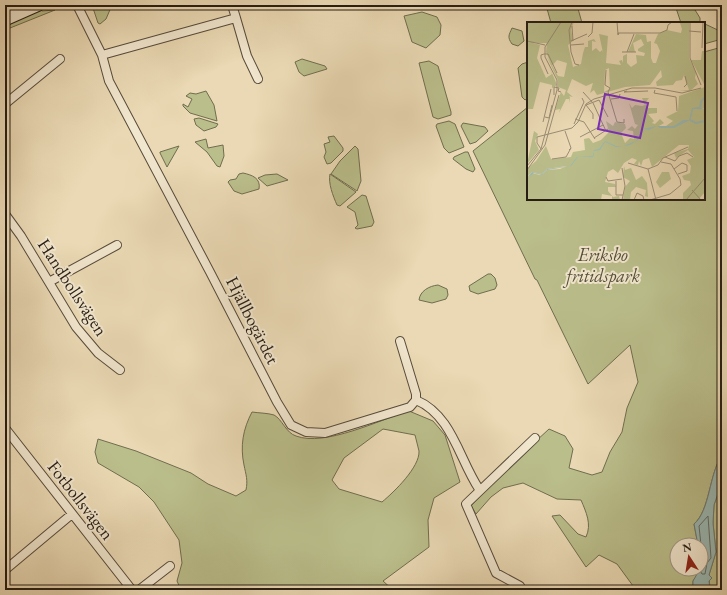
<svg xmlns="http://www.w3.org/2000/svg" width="727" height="595" font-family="'EB Garamond',serif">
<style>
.green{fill:#babe8b;stroke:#706d4f;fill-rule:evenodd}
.water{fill:#9ab9b5;stroke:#6b7a74}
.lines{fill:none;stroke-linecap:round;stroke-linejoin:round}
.shore{stroke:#606a64;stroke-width:1}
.street-casing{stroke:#564b3b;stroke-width:10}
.secondary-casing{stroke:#251c13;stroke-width:13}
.street{stroke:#f1e6ce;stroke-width:8}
.secondary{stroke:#f1e6ce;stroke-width:11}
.labels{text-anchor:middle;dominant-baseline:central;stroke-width:4;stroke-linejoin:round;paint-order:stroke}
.park-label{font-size:18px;font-style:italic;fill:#524d37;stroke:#f1e6ce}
.street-label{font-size:18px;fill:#251c13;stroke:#f1e6ce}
.inset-river{fill:none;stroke:#9ab9b5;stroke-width:2}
.inset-road{fill:none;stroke:#9b8d74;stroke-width:1}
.view{fill:#7b2cbf;fill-opacity:0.15;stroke:#7b2cbf;stroke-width:2}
.inset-edge{fill:none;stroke:#251c13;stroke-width:2}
</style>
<rect width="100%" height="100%" fill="#ead9b4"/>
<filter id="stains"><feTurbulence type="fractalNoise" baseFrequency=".005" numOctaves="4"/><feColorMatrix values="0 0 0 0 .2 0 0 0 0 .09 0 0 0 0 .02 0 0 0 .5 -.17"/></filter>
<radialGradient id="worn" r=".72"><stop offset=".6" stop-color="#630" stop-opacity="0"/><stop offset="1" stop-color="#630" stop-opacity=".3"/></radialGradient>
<!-- green -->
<path class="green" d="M 92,5 L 112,5 L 106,19 L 100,24 L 98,23 Z
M 546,5 L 577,5 L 582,23 L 551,23 Z
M 675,5 L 692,5 L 700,18 L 700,23 L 681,23 Z
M 41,8 L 42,11 L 55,10 L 5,30 L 5,24 Z
M 422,12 L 437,17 L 441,25 L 440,35 L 426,48 L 412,42 L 404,16 Z
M 705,24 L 722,32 L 722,39 L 704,44 Z
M 512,28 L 522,31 L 524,41 L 518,46 L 512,44 C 507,37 509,35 512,28 Z
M 722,47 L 722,455 C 709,474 710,510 694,524 L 698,545 L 677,545 L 677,569 L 694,569 L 698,574 L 693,581 L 693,588 L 691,590 L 636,590 L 617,564 L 599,555 L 586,567 L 552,516 L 560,515 L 578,534 L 586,537 C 592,524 586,512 581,500 L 557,499 L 523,483 L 503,488 L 491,497 L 476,514 L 471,506 L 495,479 L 549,429 L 565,436 L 573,449 L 569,468 L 592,475 L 602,472 L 610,452 L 622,432 L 627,408 L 638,382 L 630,345 L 588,384 L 537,280 L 535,279 L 473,151 L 528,107 L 528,199 L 704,199 L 704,52 Z
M 302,59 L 325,66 L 327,69 L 304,76 L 299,72 L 295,62 Z
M 429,61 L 438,66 L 451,112 L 451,115 L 438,119 L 433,117 L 419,63 Z
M 528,62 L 528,98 L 525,100 L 522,97 L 518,68 L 522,64 Z
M 206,91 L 214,105 L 217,121 L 190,113 L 183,106 L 183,104 L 188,107 L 192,99 L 186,96 L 190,93 L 196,94 Z
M 199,118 L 218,124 L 216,127 L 204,131 L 196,125 L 194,119 Z
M 449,121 L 455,124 L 464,147 L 449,153 L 444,148 L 436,126 L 437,124 Z
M 463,123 L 485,127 L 488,131 L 476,142 L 470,144 L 461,126 Z
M 334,136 L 343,148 L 343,151 L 331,163 L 327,164 L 324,157 L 326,152 L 324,144 L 330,142 L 328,137 Z
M 206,139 L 208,148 L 223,145 L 224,156 L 220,167 L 217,166 L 207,152 L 195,142 Z
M 179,146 L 167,167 L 160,153 L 160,152 Z
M 355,146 L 358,149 L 361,181 L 357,191 L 331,174 L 340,161 Z
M 465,152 L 468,152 L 475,169 L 473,172 L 466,169 L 453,159 L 454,157 Z
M 243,173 C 252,175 261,178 259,189 L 242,194 L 234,191 L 228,182 L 230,180 L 236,179 L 239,174 Z
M 277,174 L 288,180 L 267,186 L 258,178 L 265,175 Z
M 330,174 L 356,192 L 340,206 L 337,205 C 333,196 328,183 330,174 Z
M 362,195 L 366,196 L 374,222 L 372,226 L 357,229 L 355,228 L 358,225 L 355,212 L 347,207 Z
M 488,274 L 491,274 L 495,278 L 497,285 L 495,289 L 478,294 L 470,291 L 469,286 Z
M 438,285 L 447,289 L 448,295 L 446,299 L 432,303 L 419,300 C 420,291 429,286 438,285 Z
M 409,411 L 433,421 L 445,435 L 460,482 L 434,498 L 428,520 L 429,547 L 383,581 L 393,590 L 181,590 L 177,581 L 182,563 L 179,540 L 154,502 L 139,487 L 98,463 L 95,452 L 98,439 L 136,451 L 191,473 L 208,484 L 236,496 L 246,490 C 248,480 246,475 244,465 C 240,446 243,429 252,412 C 258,413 268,413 274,415 C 282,419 286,433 296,436 C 325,447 379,420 409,411 ZM 383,429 L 415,435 C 416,440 418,446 419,451 C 420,467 394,492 382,502 L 339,489 L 332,480 L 344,458 Z
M 722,482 L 722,590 L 710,590 L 709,575 L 716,552 L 713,523 L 714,505 Z"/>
<!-- water -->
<path class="water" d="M 722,455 L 722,482 L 714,505 L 713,523 L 716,552 L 709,575 L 712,578 L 709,581 L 710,590 L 691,590 L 693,588 L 693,581 L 697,574 L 694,569 L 701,569 L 701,545 L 698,545 L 694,524 C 710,511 709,474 722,455 Z"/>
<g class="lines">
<!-- shore -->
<path class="shore" d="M 699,569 L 702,574 L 705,574 L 707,563 L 711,558 L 708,516 L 699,526 L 701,545"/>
<!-- street casing -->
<g class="street-casing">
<path id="street" d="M 77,5 L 102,55 L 109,81 L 210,272 L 277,402 L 291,425 L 306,432 L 325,433 L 410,407 L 416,400 L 416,394 L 400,341
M 236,18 L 247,56 L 258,79
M 102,55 L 236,18 L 232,5
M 5,104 L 60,59
M 5,214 L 21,236 L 76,327 L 98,353 L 120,370
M 49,282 L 117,245
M 416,400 C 452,415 459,459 479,489
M 5,428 L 132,590
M 5,570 L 72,514
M 520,586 L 496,573 L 466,504 L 535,438
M 139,590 L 170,566"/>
</g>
<!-- secondary casing -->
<g class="secondary-casing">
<path id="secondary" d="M 5,9 L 13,5
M 5,20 L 39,5"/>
</g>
<!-- street -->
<use href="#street" class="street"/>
<!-- secondary -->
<use href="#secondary" class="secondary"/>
</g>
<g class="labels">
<!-- park labels -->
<g class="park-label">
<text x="603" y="254">Eriksbo<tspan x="603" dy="21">fritidspark</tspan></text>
</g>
<!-- street labels -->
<g class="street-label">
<text transform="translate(73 287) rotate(57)">Handbollsvägen</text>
<text transform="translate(253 320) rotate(63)">Hjällbogärdet</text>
<text transform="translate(81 500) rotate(52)">Fotbollsvägen</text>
</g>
</g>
<!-- overview -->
<g transform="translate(527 22)">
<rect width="178" height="178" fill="#ead9b4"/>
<path d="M 0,0 L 47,0 L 44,7 L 46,19 L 41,23 L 46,45 L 54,42 L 56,31 L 58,25 L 61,25 L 61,19 L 67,17 L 69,20 L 65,19 L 65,29 L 69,26 L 73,30 L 75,28 L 76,31 L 72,12 L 81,14 L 79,41 L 94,43 L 92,39 L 95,38 L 96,41 L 96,34 L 100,32 L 100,41 L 104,45 L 110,41 L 109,33 L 117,34 L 118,31 L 111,29 L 111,27 L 117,23 L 114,17 L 106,21 L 108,30 L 101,30 L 109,12 L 119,13 L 120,20 L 124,19 L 124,36 L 126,41 L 129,41 L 133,29 L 130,22 L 127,21 L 131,12 L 140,8 L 154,11 L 155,7 L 153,1 L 150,1 L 162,0 L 162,36 L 169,50 L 168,56 L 171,62 L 163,69 L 153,69 L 162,68 L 157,53 L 155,58 L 149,59 L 146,63 L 130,64 L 129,60 L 135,55 L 134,48 L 123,63 L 98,65 L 70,73 L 67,68 L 63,71 L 66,61 L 59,64 L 45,57 L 40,70 L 46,75 L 42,74 L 43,75 L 42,81 L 42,77 L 39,77 L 32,91 L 33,87 L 28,88 L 34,70 L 37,74 L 39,68 L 31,65 L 31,58 L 19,33 L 31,54 L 37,55 L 40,41 L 30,38 L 25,44 L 19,30 L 20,21 L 6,21 L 13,23 L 10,36 L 19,56 L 25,52 L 22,44 L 30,63 L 25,66 L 25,63 L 13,60 L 6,87 L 0,87 ZM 82,46 L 83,67 L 77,70 L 78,48 ZM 175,29 L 178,29 L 177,62 L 164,38 L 174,38 ZM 178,65 L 178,86 L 170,86 L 178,87 L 178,170 L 171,178 L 150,178 L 156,177 L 156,171 L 164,163 L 163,159 L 157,158 L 155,154 L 163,151 L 164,144 L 160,138 L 167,135 L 161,128 L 149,136 L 147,131 L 161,127 L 162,123 L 152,123 L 125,145 L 122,136 L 116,138 L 114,144 L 112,139 L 111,143 L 107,142 L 110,138 L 105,136 L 97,141 L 91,151 L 86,147 L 81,150 L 78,160 L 88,162 L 89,165 L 81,165 L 81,169 L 86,175 L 92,174 L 93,178 L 85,178 L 85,174 L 75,172 L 74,178 L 0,178 L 0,156 L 5,151 L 13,153 L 16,152 L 20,148 L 33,147 L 40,144 L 20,147 L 15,152 L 5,150 L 0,155 L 0,147 L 9,139 L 19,124 L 24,137 L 44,135 L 46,130 L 58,128 L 57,117 L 62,116 L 66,121 L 74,118 L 82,110 L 79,99 L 86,104 L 88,100 L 98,102 L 99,106 L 94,111 L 98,121 L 103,116 L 107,117 L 106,109 L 100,108 L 105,104 L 108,107 L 111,103 L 108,102 L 102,81 L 105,86 L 108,83 L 115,84 L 118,83 L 115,76 L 122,76 L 118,81 L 120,86 L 130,86 L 130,91 L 121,92 L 127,99 L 125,101 L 128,102 L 133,97 L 137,101 L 132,104 L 139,104 L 146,99 L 139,95 L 151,89 L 152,74 ZM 7,109 L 11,112 L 8,119 L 12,128 L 0,142 ZM 97,144 L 98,148 L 104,146 L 109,158 L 115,154 L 120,161 L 121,175 L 118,174 L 119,168 L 109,165 L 104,170 L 103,178 L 96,178 L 98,165 L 103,159 L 96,155 ZM 135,150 L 142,150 L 144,157 L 133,166 L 129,160 Z" fill="#babe8b" fill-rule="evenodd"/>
<path d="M 165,86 L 171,85 L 178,87 L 166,87 L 165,93 L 163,98 L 147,106 L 133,106 L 130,104 L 122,108 L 117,107 L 111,118 L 103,123 L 89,125 L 78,120 L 73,128 L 67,129 L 67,133 L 66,135 L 51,135 L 44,144 L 20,148 L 15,153 L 7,151 L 0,156 L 5,150 L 15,152 L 20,147 L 43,144 L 50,135 L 66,134 L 67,128 L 72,127 L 78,119 L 89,124 L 96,124 L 109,119 L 116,107 L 130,104 L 147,104 L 156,98 L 162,98 Z" fill="#9ab9b5"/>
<path class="inset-river" d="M 173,87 L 174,80 L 178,75M 163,98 L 169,101 L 178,99"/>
<path class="inset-road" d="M 45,0 L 42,8 L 44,30 L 48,42 L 52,43M 90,0 L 91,12M 163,0 L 163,36 L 174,63M 45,4 L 46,19M 162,9 L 174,10M 92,11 L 91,13 L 91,11 L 133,11 L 140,8 L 141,3 L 145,0M 61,15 L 65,11 L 66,0M 0,19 L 18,23M 44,19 L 60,12M 44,23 L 57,22M 175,26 L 176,0M 95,30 L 109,30M 100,30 L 107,12M 17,32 L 14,33 L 14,36 L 21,52M 17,32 L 21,32 L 30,51M 79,48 L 78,63 L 83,66 L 81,70 L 90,100 L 97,101 L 97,97M 157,65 L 160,62 L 158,54M 128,68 L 127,71 L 149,75 L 150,89M 100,69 L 97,70 L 121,69M 56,70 L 66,81 L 79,109M 27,73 L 27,65 L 32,66 L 31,69 L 34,70M 84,77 L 92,76 L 93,72M 18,95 L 22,96 L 25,83M 48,97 L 57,100 L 68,117M 66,97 L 66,92 L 59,83 L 72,78 L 81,95M 16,100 L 24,67M 47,102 L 57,80 L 55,76M 38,109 L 44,126 L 42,128M 53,115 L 76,103M 67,116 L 81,107M 14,127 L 30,68 L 30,58 L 18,35 L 18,25 L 34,0M 138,135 L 148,139 L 152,134 L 160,131 L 166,135M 25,137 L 39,135 L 44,126M 101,141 L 121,147M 0,144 L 14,127 L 10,121 L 10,115 L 45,106 L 51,100 L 59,82 L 67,77 L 105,66 L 128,66 L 155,71 L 174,66M 95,146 L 98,164 L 95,178M 121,147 L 131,143 L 136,136 L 161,125M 121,147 L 129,178M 147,147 L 155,141 L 160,143 L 160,149 L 151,152M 0,148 L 18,123 L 32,73M 79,155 L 81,159 L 95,157M 89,159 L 89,173 L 96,173M 165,168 L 174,178M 107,178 L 110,171 L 116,174 L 117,178M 123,178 L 143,172 L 154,163 L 153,157 L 144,142 L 134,140M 159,178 L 178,156"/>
<path class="view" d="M 78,72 L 121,81 L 113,116 L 71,107 Z"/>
<rect width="178" height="178" class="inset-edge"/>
</g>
<!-- margin -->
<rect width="727" height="595" fill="none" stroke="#ead9b4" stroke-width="20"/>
<rect x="6" y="6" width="715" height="583" fill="none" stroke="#251c13" stroke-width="2"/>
<rect x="10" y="10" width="707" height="575" fill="none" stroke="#251c13"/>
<!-- north arrow -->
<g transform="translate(689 557) rotate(348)"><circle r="19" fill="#f1e6ce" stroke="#9f9583"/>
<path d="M0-3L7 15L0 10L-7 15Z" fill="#8f2418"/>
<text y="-6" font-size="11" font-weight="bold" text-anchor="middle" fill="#251c13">N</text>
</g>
<rect width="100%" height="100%" filter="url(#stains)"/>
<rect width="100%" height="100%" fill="url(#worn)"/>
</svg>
